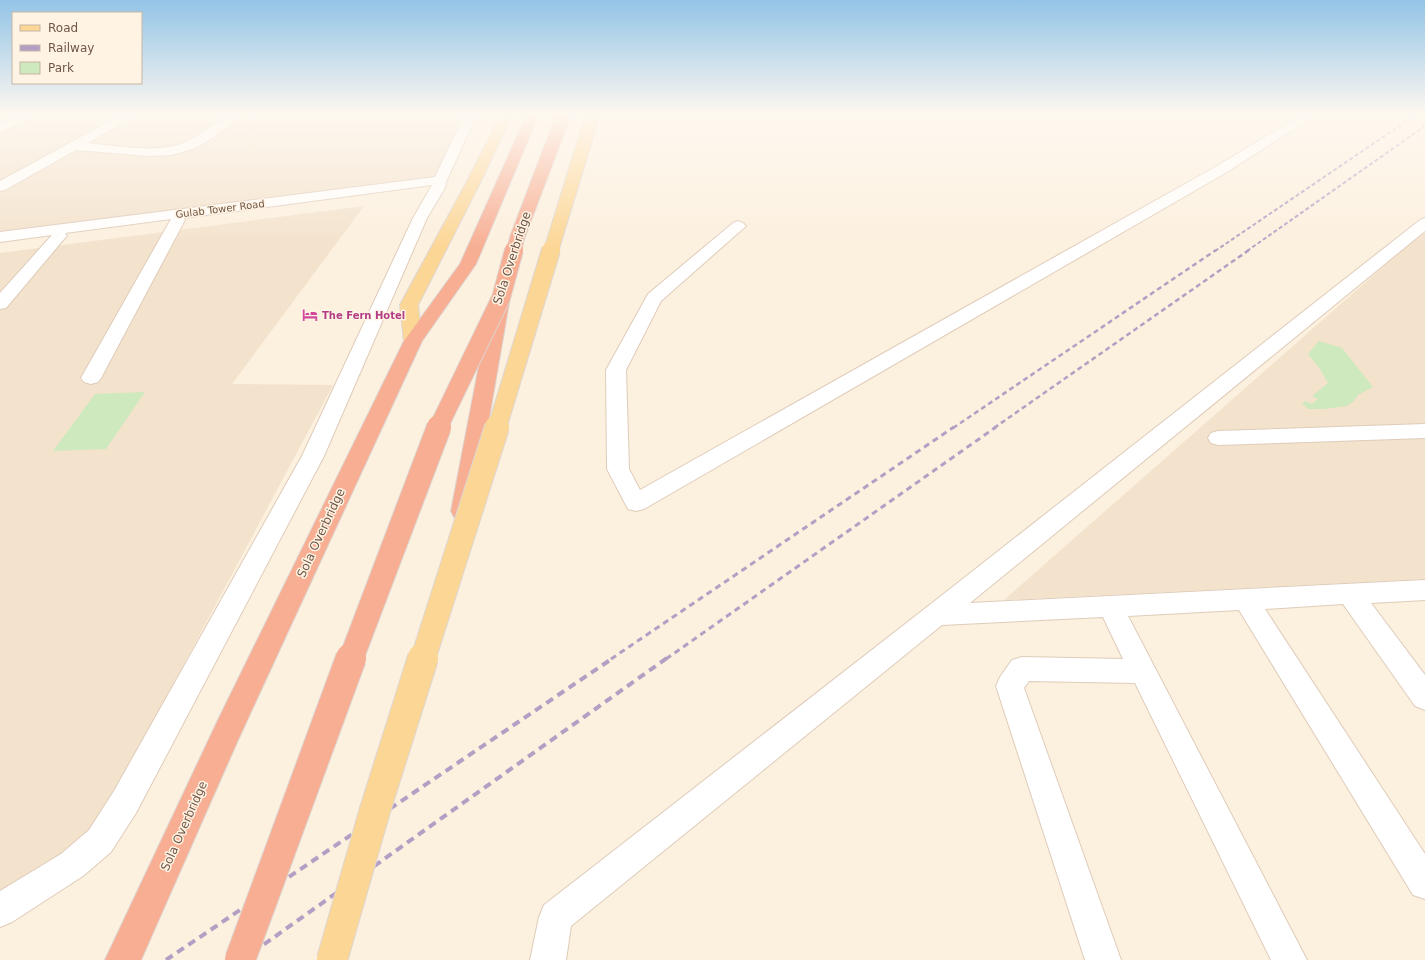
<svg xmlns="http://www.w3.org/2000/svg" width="1425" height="960" font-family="'DejaVu Sans',sans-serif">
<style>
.residential{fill:#f3e2cc}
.green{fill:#cee9bd}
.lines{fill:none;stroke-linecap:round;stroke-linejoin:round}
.minor-casing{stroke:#dfccba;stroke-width:2}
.major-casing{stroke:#ddd6d3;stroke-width:2}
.highway-casing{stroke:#ddd6d3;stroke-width:2}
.minor{fill:#fff;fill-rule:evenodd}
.major{fill:#fcd695;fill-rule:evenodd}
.highway{fill:#f7ae93;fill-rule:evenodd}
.rail-far3{stroke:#b39ec4;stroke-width:2;stroke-dasharray:4 2.5;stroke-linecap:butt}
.rail-far2{stroke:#b39ec4;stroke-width:2.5;stroke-dasharray:5 3.5;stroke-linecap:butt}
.rail-far1{stroke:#b39ec4;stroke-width:3;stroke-dasharray:6 4.5;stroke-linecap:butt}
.rail{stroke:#b39ec4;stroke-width:4;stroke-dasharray:8 5.5;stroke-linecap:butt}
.major-bridge-far3-casing{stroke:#ddd6d3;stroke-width:16;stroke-linecap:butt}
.major-bridge-far2-casing{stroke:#ddd6d3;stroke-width:20;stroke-linecap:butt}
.major-bridge-far1-casing{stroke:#ddd6d3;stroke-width:26;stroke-linecap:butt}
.major-bridge-casing{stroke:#ddd6d3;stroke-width:32;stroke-linecap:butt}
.highway-bridge-far3-casing{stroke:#ddd6d3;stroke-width:16;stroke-linecap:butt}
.highway-bridge-far2-casing{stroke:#ddd6d3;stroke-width:20;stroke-linecap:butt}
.highway-bridge-far1-casing{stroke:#ddd6d3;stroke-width:26;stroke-linecap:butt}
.highway-bridge-casing{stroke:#ddd6d3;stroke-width:32;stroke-linecap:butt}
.major-bridge-far3{stroke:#fcd695;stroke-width:14}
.major-bridge-far2{stroke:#fcd695;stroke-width:18}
.major-bridge-far1{stroke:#fcd695;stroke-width:24}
.major-bridge{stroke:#fcd695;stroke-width:30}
.highway-bridge-far3{stroke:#f7ae93;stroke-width:14}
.highway-bridge-far2{stroke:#f7ae93;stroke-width:18}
.highway-bridge-far1{stroke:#f7ae93;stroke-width:24}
.highway-bridge{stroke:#f7ae93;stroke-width:30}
.labels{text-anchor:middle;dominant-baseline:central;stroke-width:3;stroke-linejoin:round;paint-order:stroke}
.far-street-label{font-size:10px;fill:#715646;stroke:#fff4e4}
.far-hotel-label{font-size:10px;font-weight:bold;fill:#b23c85;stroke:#fff4e4;text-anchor:start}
.street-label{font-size:12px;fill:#715646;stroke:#fff4e4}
</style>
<rect width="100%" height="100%" fill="#fcf0de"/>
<!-- residential -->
<path class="residential" d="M 0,114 L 466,114 L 434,178 L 0,234 Z
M 364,206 L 232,384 L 333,385 L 91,838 L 0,893 L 0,253 Z
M 1425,230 L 1425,579 L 1004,600 Z"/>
<!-- green -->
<path class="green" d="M 1319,341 L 1342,348 L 1373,387 L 1358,395 L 1354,401 L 1347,406 L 1324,409 L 1308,409 L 1302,403 L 1305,401 L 1312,404 L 1318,399 L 1312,396 L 1328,383 L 1320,369 L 1308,354 Z
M 145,392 L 106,449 L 53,451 L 95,394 Z"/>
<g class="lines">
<!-- minor casing -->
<g class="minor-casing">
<path id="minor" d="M 19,114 L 35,114 L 33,117 L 0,132 L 0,123 Z
M 123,114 L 138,114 L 88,143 C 118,146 152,153 181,144 C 199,138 212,123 229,115 C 233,113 239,114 244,114 L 209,140 L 193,149 L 172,155 L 148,156 L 76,150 L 5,190 L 0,191 L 0,181 Z
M 465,114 L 477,114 L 447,180 L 445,188 L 427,218 L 324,456 L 136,813 L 111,852 L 83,876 L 12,922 L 0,927 L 0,891 L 61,854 L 89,830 L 114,791 L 302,456 L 413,218 L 432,185 L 184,218 L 185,220 L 101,378 L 98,382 L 91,384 L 84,382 L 81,378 L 171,219 L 65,233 L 67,236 L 64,239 L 6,308 L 0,309 L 0,293 L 52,235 L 0,242 L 0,232 L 435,177 Z
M 1303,114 L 1318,114 L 1227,172 L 644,509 L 636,511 L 628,509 L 607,469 L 606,370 L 648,294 L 733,223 L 738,221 L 743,223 L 746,226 L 661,301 L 626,370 L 629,469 L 640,490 L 1217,166 Z
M 1425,218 L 1425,231 L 970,603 L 1425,580 L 1425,600 L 1371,603 L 1425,675 L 1425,710 L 1415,706 L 1343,604 L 1265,609 L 1425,854 L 1425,899 L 1413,895 L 1239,610 L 1128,616 L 1307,960 L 1271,960 L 1135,683 L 1029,681 L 1024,688 L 1121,960 L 1085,960 L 996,686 L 1000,677 L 1012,660 L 1022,657 L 1123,659 L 1103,617 L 942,625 L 571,926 L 566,960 L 530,960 L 539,917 L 544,905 L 927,607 L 1420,220 Z
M 1425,424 L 1425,438 L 1218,445 L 1211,443 L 1208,438 L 1211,433 L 1218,431 Z"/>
</g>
<!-- major casing -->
<g class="major-casing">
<path id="major" d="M 501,114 L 513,114 L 479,185 L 418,305 L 422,341 L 419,345 L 413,346 L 407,345 L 404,341 L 400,305 L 465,185 Z"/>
</g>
<!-- highway casing -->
<g class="highway-casing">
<path id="highway" d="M 527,114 L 539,114 L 476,264 L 422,341 L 238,740 L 141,960 L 105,960 L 218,720 L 404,341 L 460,264 Z
M 500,298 L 506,299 L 509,303 L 473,511 L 470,517 L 462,520 L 454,517 L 451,511 L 491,303 L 494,299 Z"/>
</g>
<!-- minor -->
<use href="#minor" class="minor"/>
<!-- major -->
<use href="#major" class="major"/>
<!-- highway -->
<use href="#highway" class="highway"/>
<!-- rail-far3 -->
<path class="rail-far3" d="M 1215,251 L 1417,114
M 1247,251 L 1425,126"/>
<!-- rail-far2 -->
<path class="rail-far2" d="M 953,428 L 1216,250
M 994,428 L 1249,250"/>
<!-- rail-far1 -->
<path class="rail-far1" d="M 611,659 L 954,427
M 666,659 L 996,427"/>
<!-- rail -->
<path class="rail" d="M 166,960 L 613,658
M 242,960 L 667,658"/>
<!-- major-bridge-far3 casing -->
<g class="major-bridge-far3-casing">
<path id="major-bridge-far3" d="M 551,251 L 593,114"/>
</g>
<!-- major-bridge-far2 casing -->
<g class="major-bridge-far2-casing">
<path id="major-bridge-far2" d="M 497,428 L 551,250"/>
</g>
<!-- major-bridge-far1 casing -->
<g class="major-bridge-far1-casing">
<path id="major-bridge-far1" d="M 423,659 L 497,427"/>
</g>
<!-- major-bridge casing -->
<g class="major-bridge-casing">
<path id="major-bridge" d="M 332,960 L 375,810 L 423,658"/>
</g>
<!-- highway-bridge-far3 casing -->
<g class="highway-bridge-far3-casing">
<path id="highway-bridge-far3" d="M 514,251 L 517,238 L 564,114"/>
</g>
<!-- highway-bridge-far2 casing -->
<g class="highway-bridge-far2-casing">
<path id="highway-bridge-far2" d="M 438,428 L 501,298 L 514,250"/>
</g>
<!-- highway-bridge-far1 casing -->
<g class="highway-bridge-far1-casing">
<path id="highway-bridge-far1" d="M 351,659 L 439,427"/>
</g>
<!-- highway-bridge casing -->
<g class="highway-bridge-casing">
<path id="highway-bridge" d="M 240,960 L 351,658"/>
</g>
<!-- major-bridge-far3 -->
<use href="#major-bridge-far3" class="major-bridge-far3"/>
<!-- major-bridge-far2 -->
<use href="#major-bridge-far2" class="major-bridge-far2"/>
<!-- major-bridge-far1 -->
<use href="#major-bridge-far1" class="major-bridge-far1"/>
<!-- major-bridge -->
<use href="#major-bridge" class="major-bridge"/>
<!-- highway-bridge-far3 -->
<use href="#highway-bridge-far3" class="highway-bridge-far3"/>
<!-- highway-bridge-far2 -->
<use href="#highway-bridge-far2" class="highway-bridge-far2"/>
<!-- highway-bridge-far1 -->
<use href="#highway-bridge-far1" class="highway-bridge-far1"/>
<!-- highway-bridge -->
<use href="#highway-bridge" class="highway-bridge"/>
</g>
<!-- sky -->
<linearGradient id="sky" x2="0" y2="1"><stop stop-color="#93c4e7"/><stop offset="0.46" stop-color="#fef8f0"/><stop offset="1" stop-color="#fef8f0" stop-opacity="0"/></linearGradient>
<rect width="1425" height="249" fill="url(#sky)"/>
<!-- icons -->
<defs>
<g id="hotel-bare" transform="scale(1.2)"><path d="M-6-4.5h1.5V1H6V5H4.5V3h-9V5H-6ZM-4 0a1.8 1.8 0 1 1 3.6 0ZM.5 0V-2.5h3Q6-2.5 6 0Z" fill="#d1479c" stroke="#fff4e4" stroke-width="2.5" paint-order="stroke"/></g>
</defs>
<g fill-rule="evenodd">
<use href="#hotel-bare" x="310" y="315"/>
</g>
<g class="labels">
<!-- far-street labels -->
<g class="far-street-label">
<text transform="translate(220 209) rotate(-7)">Gulab Tower Road</text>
</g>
<!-- far-hotel labels -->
<g class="far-hotel-label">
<text x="322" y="315">The Fern Hotel</text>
</g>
<!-- street labels -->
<g class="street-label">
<text transform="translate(512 258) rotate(-72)">Sola Overbridge</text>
<text transform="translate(321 533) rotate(-65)">Sola Overbridge</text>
<text transform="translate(184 826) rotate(-66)">Sola Overbridge</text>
</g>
</g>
<!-- legend -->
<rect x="12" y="12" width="130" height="72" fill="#fff4e4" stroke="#c6b5a5"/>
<rect x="20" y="25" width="20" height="6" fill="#fcd695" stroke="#c6b5a5"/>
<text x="48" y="32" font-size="12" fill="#715646">Road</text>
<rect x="20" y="45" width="20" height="6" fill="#b39ec4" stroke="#c6b5a5"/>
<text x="48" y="52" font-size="12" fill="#715646">Railway</text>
<rect x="20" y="62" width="20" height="12" fill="#cee9bd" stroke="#c6b5a5"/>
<text x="48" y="72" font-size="12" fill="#715646">Park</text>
</svg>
